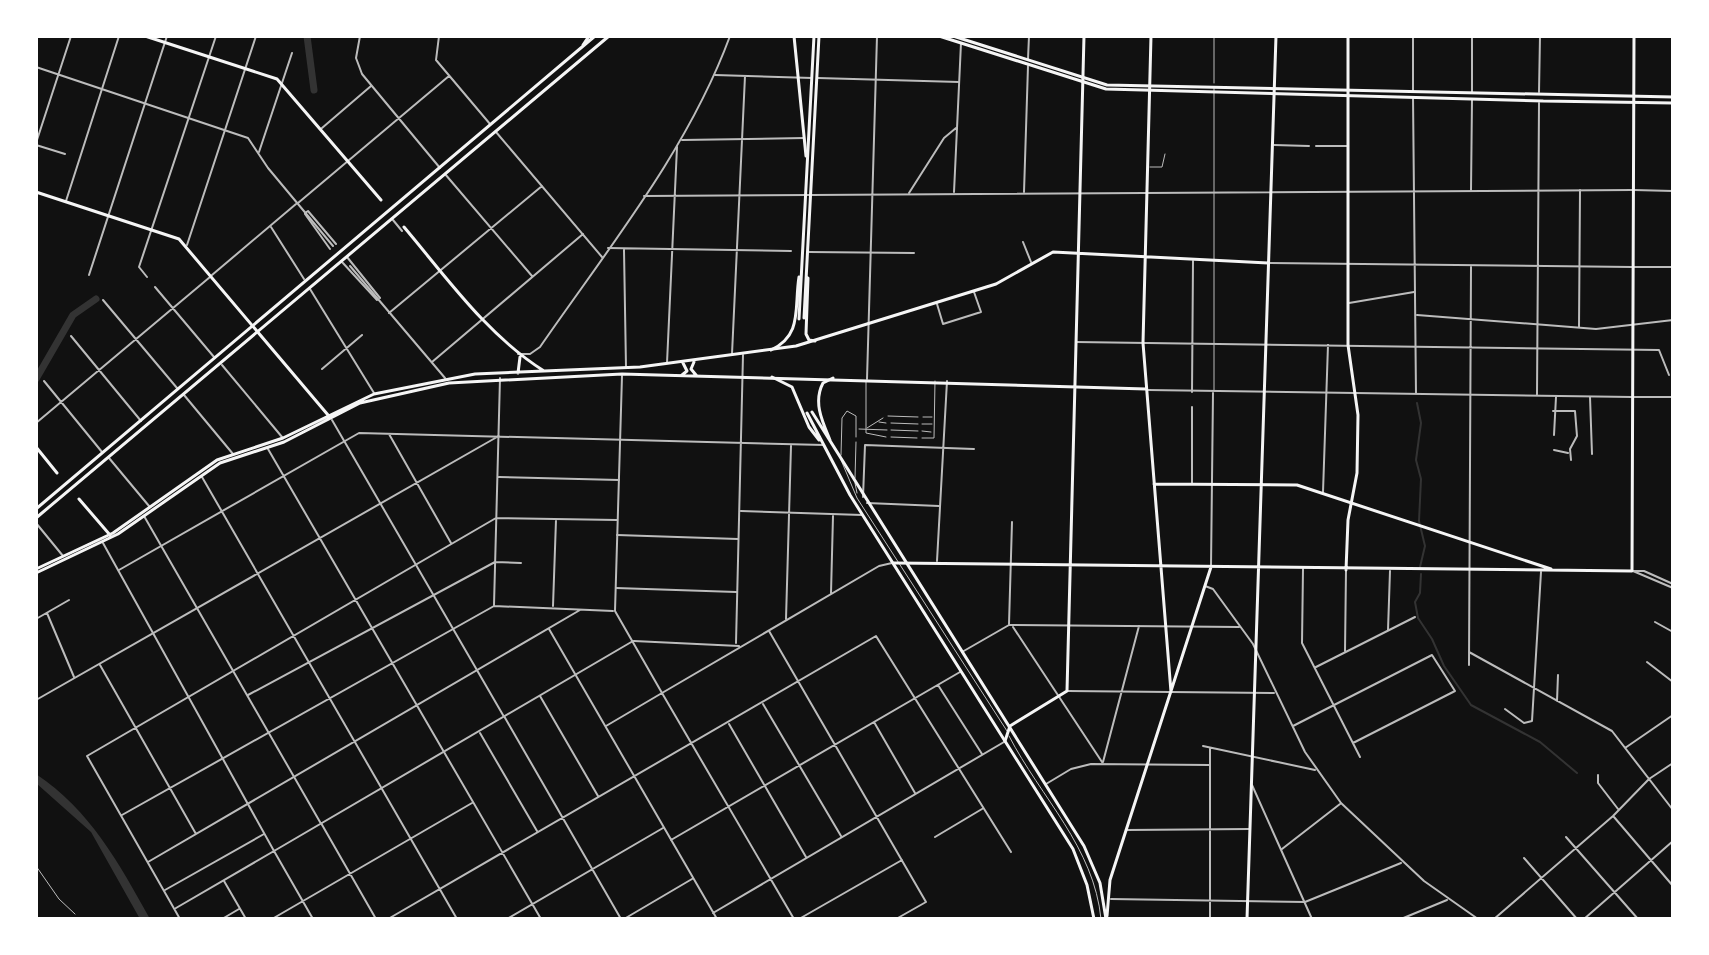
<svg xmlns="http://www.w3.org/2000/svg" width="1709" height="955" font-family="Roboto,sans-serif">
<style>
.water{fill:#333}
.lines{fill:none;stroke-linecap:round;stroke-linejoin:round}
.stream{stroke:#333;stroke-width:2}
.river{stroke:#333;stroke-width:7}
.service{stroke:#bcbcbc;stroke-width:1}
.pedestrian{stroke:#bcbcbc;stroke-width:1}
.minor{stroke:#bcbcbc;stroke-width:2}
.tertiary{stroke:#bcbcbc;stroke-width:2}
.secondary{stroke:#f5f5f5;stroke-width:3}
.primary{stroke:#f5f5f5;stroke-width:3}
.trunk{stroke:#f5f5f5;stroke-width:3}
</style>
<rect width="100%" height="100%" fill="#111"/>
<!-- water -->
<path class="water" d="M 36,774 C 90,810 119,863 150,919 L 140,919 L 91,832 L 36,783 Z"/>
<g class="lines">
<!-- stream -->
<path class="stream" d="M 1417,403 L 1421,423 L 1416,460 L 1421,479 L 1419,521 L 1425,546 L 1420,567
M 1421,574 L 1420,593 L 1415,602 L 1418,618 L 1432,639 L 1444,666 L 1471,705 L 1540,742 L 1577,773"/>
<!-- river -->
<path class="river" d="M 307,36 L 314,90
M 36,379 L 73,315 L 96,299"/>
<!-- service -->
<path class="service" d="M 1150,167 L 1162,167 L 1165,154
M 866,381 L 866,433 L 886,437
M 888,416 L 918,417
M 923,417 L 932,417
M 879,422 L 886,423
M 891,423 L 918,424
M 922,424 L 932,424
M 867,428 L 883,418
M 859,429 L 887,430
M 891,430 L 918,431
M 922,431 L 931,432
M 891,437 L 917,438
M 922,438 L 934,438 L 935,381
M 841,455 L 842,418 L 847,411 L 856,416 L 856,437
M 841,460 L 857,498 L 1007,731
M 855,478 L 856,442
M 855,483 L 857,493
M 1009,736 C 1041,798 1094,847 1101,919
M 36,866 L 59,899 L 75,914"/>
<!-- pedestrian -->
<path class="pedestrian" d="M 1214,36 L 1214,83
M 1214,88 L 1214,390"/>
<!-- minor -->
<path class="minor" d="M 360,36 L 356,58 L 362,74 L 440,168
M 439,36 L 436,60 L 490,124
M 1028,59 L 1029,36
M 715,75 L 812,78
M 818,78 L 959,82
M 1472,92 L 1472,36
M 322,128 L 371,86
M 496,132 L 602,257
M 682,140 L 804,138
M 36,145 L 65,154
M 1274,145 L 1309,146
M 1316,146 L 1347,146
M 259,152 L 292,53
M 445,174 L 532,276
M 1471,190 L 1472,100
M 1634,190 L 1673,191
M 954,192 L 961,43
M 1024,192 L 1028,66
M 909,193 L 944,138 L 956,128
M 644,196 L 810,195
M 66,201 L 119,36
M 298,203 L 449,76
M 305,213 L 308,211 L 336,244
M 305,214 L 330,249
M 393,220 L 402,231
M 271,227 L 304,279
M 1023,242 L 1031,262
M 187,245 L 256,36
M 608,248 L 791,251
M 624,250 L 626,367
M 809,252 L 914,253
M 347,257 L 380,298
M 342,262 L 377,300
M 1634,267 L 1673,267
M 89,275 L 167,36
M 147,277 L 139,267 L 216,36
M 155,287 L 214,357
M 310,289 L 374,393
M 103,300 L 177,388
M 1349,303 L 1414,292
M 937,304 L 943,324 L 981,312 L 974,292
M 389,313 L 542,186
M 1417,315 L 1596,329 L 1673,320
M 1579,327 L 1580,190
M 71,336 L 141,421
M 1076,342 L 1659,350 L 1669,375
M 732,354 L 745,76
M 432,362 L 583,234
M 667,363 L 677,147
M 222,365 L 282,437
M 322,369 L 362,335
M 44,381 L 102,452
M 1192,392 L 1193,261
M 184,395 L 233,454
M 1590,397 L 1592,454
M 1633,397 L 1673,397
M 1553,411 L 1575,411 L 1577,436 L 1570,449 L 1571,460
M 36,423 L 210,277
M 389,434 L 451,543
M 1554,435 L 1556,397
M 268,449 L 541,919
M 1554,450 L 1568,453
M 202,477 L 457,919
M 499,477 L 619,480
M 1192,483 L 1192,407
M 1323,492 L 1328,345
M 863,497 L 865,445 L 974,449
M 867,503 L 939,506
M 741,511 L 862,515
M 36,523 L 63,556
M 617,535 L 738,539
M 937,561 L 947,381
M 1303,569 L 1302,643 L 1360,757
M 119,570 L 359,433 L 824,445
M 1205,586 L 1213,589 L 1253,644 L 1305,752 L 1341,803 L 1424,881 L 1478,919
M 616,588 L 736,592
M 831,593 L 833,516
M 494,605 L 500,378
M 553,606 L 556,520
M 47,613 L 74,677
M 36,619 L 69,600
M 786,619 L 791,446
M 1655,622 L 1673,632
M 1009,624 L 1012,522
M 1013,627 L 1102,762
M 549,629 L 717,919
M 1388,630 L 1390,571
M 769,631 L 926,902 L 896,919
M 736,643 L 743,355
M 1345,651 L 1346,570
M 962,652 L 1009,625 L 1239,627
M 1469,652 L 1612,731 L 1673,810
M 1647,662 L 1673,682
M 100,665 L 196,834
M 1469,665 L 1471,267
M 1316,667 L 1415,617
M 938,685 L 982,754
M 1068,691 L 1274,693
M 248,695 L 495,562 L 521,563
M 540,696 L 598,796
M 36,700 L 497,437
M 1557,701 L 1558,675
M 763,704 L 841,836
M 1505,709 L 1524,723 L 1532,721 L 1541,572
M 504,716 L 621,919
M 874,722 L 915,793
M 729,724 L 806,857
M 606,726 L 662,693 L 794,919
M 1293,726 L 1432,655 L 1455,691 L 1353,743
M 480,733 L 537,831
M 1203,746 L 1315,770
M 1210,748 L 1210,919
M 1625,748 L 1673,715
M 1103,762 L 1139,626
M 1598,775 L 1598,783 L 1618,809
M 1046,784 L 1071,769 L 1091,764 L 1209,765
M 1252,785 L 1312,919
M 122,815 L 494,606 L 613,611
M 1614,817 L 1673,886
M 321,823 L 376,919
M 1127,830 L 1249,829
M 935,837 L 982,809
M 1566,837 L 1638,919
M 671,840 L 960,672
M 1282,849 L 1340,804
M 1524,858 L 1577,919
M 148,862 L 580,610
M 224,881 L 246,919
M 165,890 L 264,834
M 1111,899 L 1305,902 L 1401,863
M 176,908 L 274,851 L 313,919
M 713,913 L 1004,742
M 180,919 L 87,756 L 496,518 L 617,520
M 222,919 L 239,909
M 272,919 L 472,803
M 388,919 L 876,636 L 1011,852
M 507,919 L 663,828
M 624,919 L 692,879
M 799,919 L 902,860
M 1401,919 L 1447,900
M 1494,919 L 1613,816 L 1649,779 L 1673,763
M 1584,919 L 1673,841"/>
<!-- tertiary -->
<path class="tertiary" d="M 1413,36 L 1413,91
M 36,67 L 248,138 L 268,168 L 333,246
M 1539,92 L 1540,36
M 1413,97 L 1416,394
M 36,143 L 71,36
M 811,195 L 1632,190
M 1270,263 L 1632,267
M 350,266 L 445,378
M 212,275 L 296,204
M 518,354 L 530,354 L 540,347 C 609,247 688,150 730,36
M 622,376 L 615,611 L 662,693 L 879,566 L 892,563
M 867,379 L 877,36
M 1148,390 L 1632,397
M 1537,394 L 1539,103
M 332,420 L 503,715
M 109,458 L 149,506
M 144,516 L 320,822
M 103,543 L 274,851 L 633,641
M 1211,567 L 1213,393
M 1633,571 L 1673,588
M 1633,571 L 1644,571 L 1673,584
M 634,641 L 739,646"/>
<!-- secondary -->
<path class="secondary" d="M 145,36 L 277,79 L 381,200
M 794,36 L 806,156
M 1151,36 L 1143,343 L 1171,692
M 36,192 L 179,239 L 328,415
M 404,227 C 447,278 487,335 544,371
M 694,362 L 691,369 L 696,375
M 518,373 L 520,357
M 682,375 L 687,371 L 683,363
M 36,447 L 57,473
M 1154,484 L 1297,485 L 1551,569
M 79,499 L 110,535
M 894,563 L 1632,571 L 1634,36
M 36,569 L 113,533 L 217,460 L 283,438 L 374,394 L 475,374 L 640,367 L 796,346 L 996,284 L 1053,252 L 1268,263
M 1346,570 L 1348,520 L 1357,473 L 1358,415 L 1348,345 L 1348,36
M 36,573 L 118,534 L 220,463 L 284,442 L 360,403 L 449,383 L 622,374 L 1146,389
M 1005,741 L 1010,726 L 1067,691 L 1084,36
M 1107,916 L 1110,880 L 1211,567
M 1247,919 L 1276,36"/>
<!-- primary -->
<path class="primary" d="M 939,36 L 1106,89 L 1543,101
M 953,36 L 1107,85 L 1673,97
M 1543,101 L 1673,103
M 808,278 L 806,334 L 809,340 L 815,341
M 804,318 L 819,36
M 799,319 L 814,36
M 771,350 C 803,335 794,308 799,277
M 772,377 L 792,387 L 809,427 L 819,440
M 812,412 L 1084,846 L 1100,883 L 1106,919
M 807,413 L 850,495 L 1073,849 L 1087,885 L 1094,919
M 830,440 C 822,421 813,402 823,383 L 833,378"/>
<!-- trunk -->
<path class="trunk" d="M 583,45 L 589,36
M 36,509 L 595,36
M 36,518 L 609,36"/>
</g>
<!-- border -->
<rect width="1709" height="955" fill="none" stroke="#ffffff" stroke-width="76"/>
</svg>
